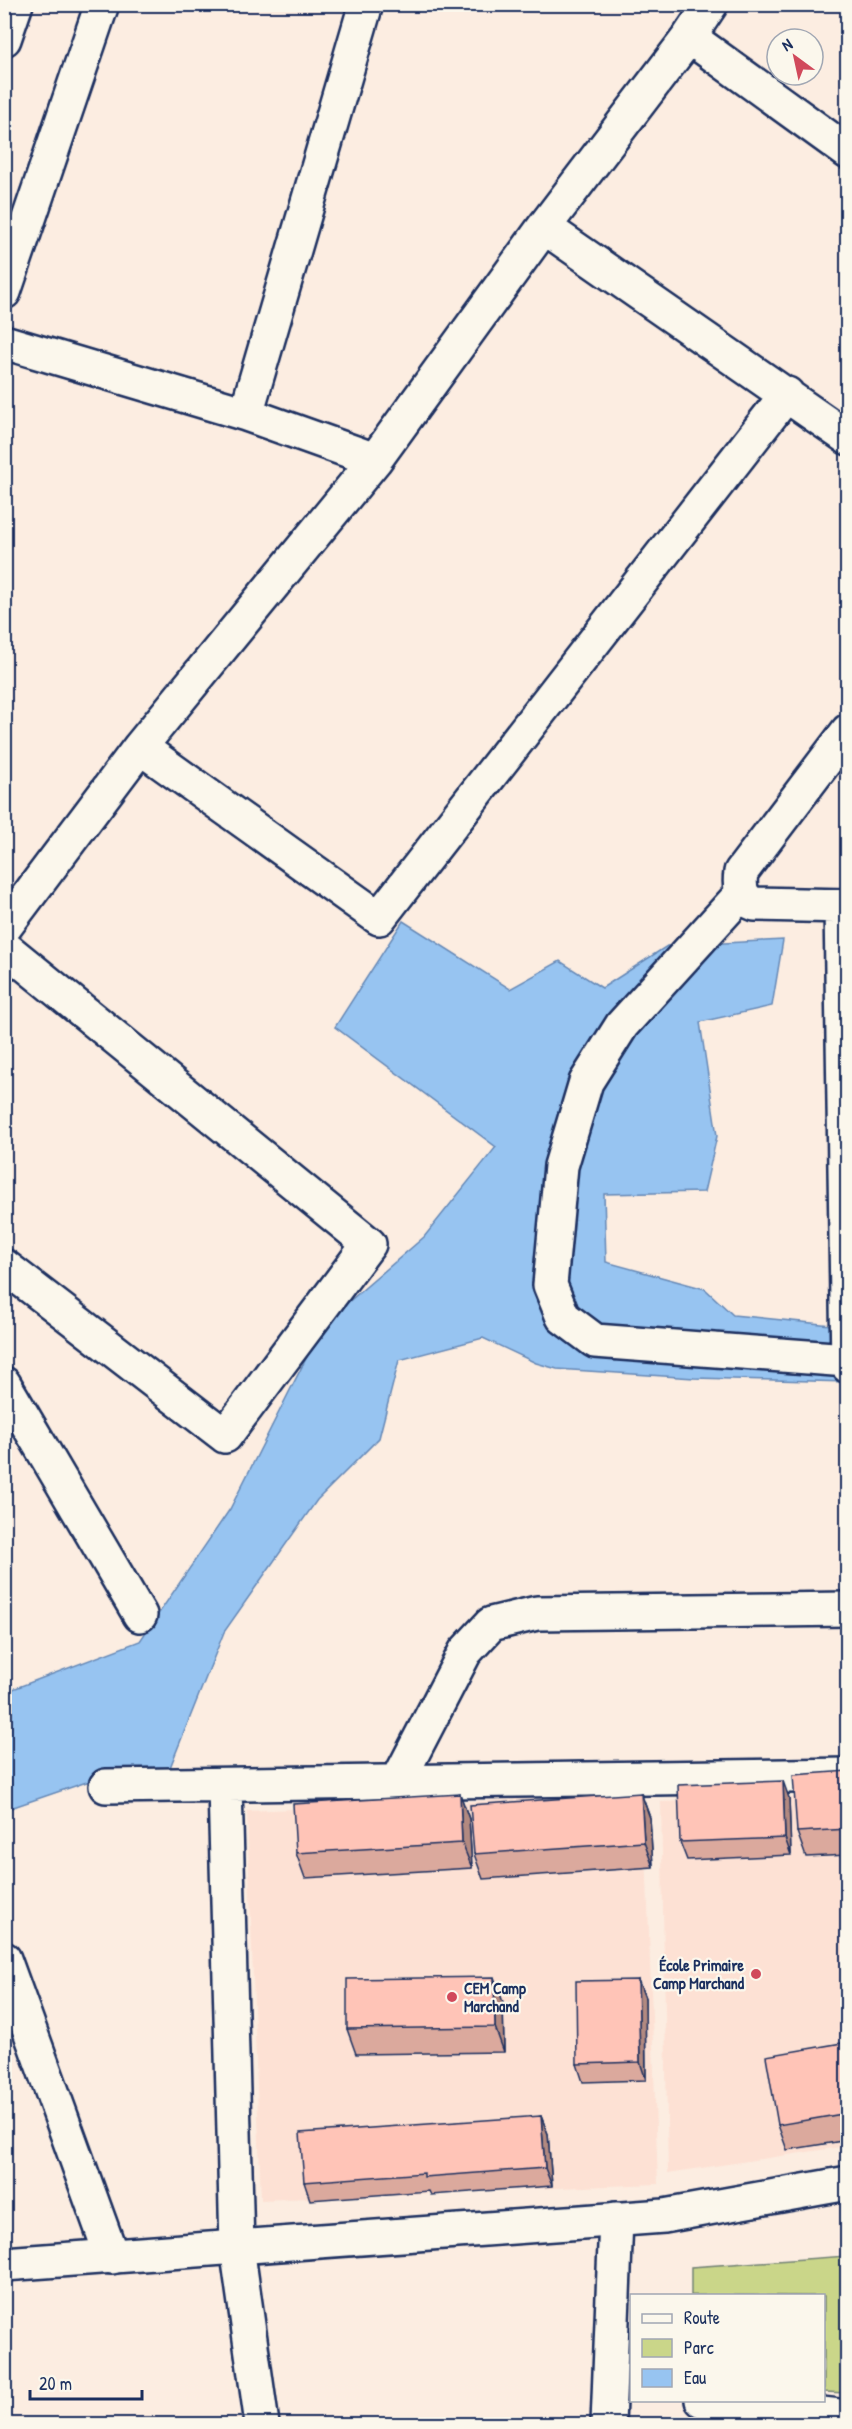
<svg xmlns="http://www.w3.org/2000/svg" width="852" height="2429" font-family="'Patrick Hand',sans-serif">
<style>
.built{fill:#fde1d4}
.green{fill:#cad689;stroke:#728274;stroke-width:1.5}
.water{fill:#97c4f1;stroke:#6588b6;stroke-width:1.5}
.lines{fill:none;stroke-linecap:round;stroke-linejoin:round}
.minor-casing{stroke:#1b2f5e;stroke-width:38}
.tertiary-casing{stroke:#1b2f5e;stroke-width:38}
.minor{stroke:#fbf7ec;stroke-width:33}
.tertiary{stroke:#fbf7ec;stroke-width:33}
.wall{fill:#dba99d;stroke:#1b2f5e;stroke-width:1.5}
.shaded-wall{fill:#b28980;stroke:#1b2f5e;stroke-width:1.5}
.building{fill:#ffc4b7;stroke:#1b2f5e;stroke-width:1.5}
.poi-dot{fill:#d1495b;stroke:#fbf7ec;stroke-width:2}
.labels{text-anchor:middle;dominant-baseline:central;stroke-width:4.5;stroke-linejoin:round;paint-order:stroke}
.poi-label{font-size:16px;font-weight:bold;fill:#1b2f5e;stroke:#fbf7ec;text-anchor:end}
</style>
<rect width="100%" height="100%" fill="#fcede1"/>
<filter id="ink" filterUnits="userSpaceOnUse"><feTurbulence type="fractalNoise" baseFrequency=".0167" numOctaves="2"/><feDisplacementMap in="SourceGraphic" scale="12" xChannelSelector="R" yChannelSelector="G"/><feConvolveMatrix kernelMatrix="1 2 1 2 8 2 1 2 1" color-interpolation-filters="sRGB"/></filter>
<g filter="url(#ink)">
<!-- built -->
<path class="built" d="M 644,1794 L 658,2184 L 261,2200 L 247,1811 Z
M 847,1796 L 847,2146 L 668,2173 L 661,1802 Z"/>
<!-- green -->
<path class="green" d="M 847,2256 L 847,2393 L 824,2392 L 824,2296 L 691,2295 L 691,2267 Z"/>
<!-- water -->
<path class="water" d="M 403,921 L 510,989 L 560,961 L 602,988 L 667,946 L 783,940 L 772,1006 L 700,1022 L 717,1136 L 704,1192 L 604,1194 L 606,1262 L 705,1289 L 733,1315 L 841,1326 L 847,1382 L 694,1378 L 557,1369 L 536,1363 L 483,1338 L 399,1360 L 379,1438 L 317,1500 L 224,1632 L 169,1770 L 110,1774 L 5,1810 L 5,1692 L 140,1641 L 230,1509 L 324,1323 L 424,1237 L 496,1147 L 335,1027 Z"/>
<g class="lines">
<!-- minor casing -->
<g class="minor-casing">
<path id="minor" d="M 689,37 L 848,152
M 4,39 L 16,4
M 544,227 L 848,438
M 4,292 L 102,4
M 4,342 L 246,414 L 375,460
M 246,414 L 366,4
M 848,731 L 741,872 C 739,886 740,899 755,904 L 848,906
M 140,747 L 379,918 L 787,394
M 742,893 L 622,1025 L 586,1082 L 561,1166 L 550,1285 L 563,1317 L 595,1341 L 847,1360
M 841,906 L 848,1366
M 4,928 L 140,747 L 375,460 L 544,227 L 689,37 L 711,4
M 4,947 L 369,1244 L 225,1436 L 4,1266
M 4,1384 L 140,1615
M 397,1783 L 465,1652 L 491,1624 L 537,1613 L 848,1609
M 106,1786 L 848,1775
M 225,1786 L 237,2247 L 262,2424
M 4,1959 L 112,2257
M 702,2400 L 848,2417
M 608,2424 L 616,2219"/>
</g>
<!-- tertiary casing -->
<g class="tertiary-casing">
<path id="tertiary" d="M 4,2264 L 664,2216 L 848,2183"/>
</g>
<!-- minor -->
<use href="#minor" class="minor"/>
<!-- tertiary -->
<use href="#tertiary" class="tertiary"/>
</g>
<!-- wall -->
<path class="wall" d="M 848,1771 L 848,1855 L 806,1857 L 797,1832 Z
M 641,1793 L 650,1818 L 653,1867 L 483,1879 L 474,1854 Z
M 460,1794 L 469,1819 L 472,1868 L 305,1878 L 296,1853 Z
M 789,1798 L 791,1855 L 687,1860 L 680,1842 Z
M 638,1980 L 645,1998 L 646,2080 L 583,2082 L 577,2064 Z
M 503,2002 L 504,2052 L 356,2054 L 347,2029 Z
M 848,2042 L 848,2140 L 787,2150 L 778,2125 Z
M 541,2116 L 548,2134 L 552,2186 L 431,2195 L 429,2191 L 310,2200 L 304,2182 Z"/>
<!-- shaded-wall -->
<path class="shaded-wall" d="M 783,1781 L 789,1798 L 791,1855 L 785,1838 Z
M 641,1793 L 650,1818 L 653,1867 L 644,1842 Z
M 460,1794 L 469,1819 L 472,1868 L 462,1843 Z
M 494,1977 L 503,2002 L 504,2052 L 495,2027 Z
M 638,1980 L 645,1998 L 646,2080 L 640,2062 Z
M 541,2116 L 548,2134 L 552,2186 L 545,2168 Z"/>
<!-- building -->
<path class="building" d="M 848,1771 L 848,1829 L 797,1832 L 793,1775 Z
M 783,1781 L 785,1838 L 680,1842 L 678,1785 Z
M 641,1793 L 644,1842 L 474,1854 L 470,1805 Z
M 460,1794 L 462,1843 L 296,1853 L 293,1804 Z
M 494,1977 L 495,2027 L 347,2029 L 347,1979 Z
M 638,1980 L 640,2062 L 577,2064 L 576,1981 Z
M 848,2042 L 848,2113 L 778,2125 L 766,2056 Z
M 541,2116 L 545,2168 L 424,2177 L 424,2173 L 304,2182 L 300,2133 Z"/>
</g>
<!-- markers -->
<g class="poi-dot">
<circle cx="756" cy="1974" r="6"/>
<circle cx="452" cy="1997" r="6"/>
</g>
<g class="labels">
<!-- poi labels -->
<g class="poi-label">
<text x="744" y="1965">École Primaire<tspan x="744" dy="18">Camp Marchand</tspan></text>
<text x="464" y="1988" text-anchor="start">CEM Camp<tspan x="464" dy="18">Marchand</tspan></text>
</g>
</g>
<!-- margin -->
<rect width="852" height="2429" fill="none" stroke="#fbf7ec" stroke-width="24"/>
<rect x="12" y="12" width="828" height="2405" fill="none" stroke="#1b2f5e" stroke-width="2" filter="url(#ink)"/>
<!-- legend -->
<rect x="630" y="2294" width="195" height="108" fill="#fbf7ec" stroke="#a1a7b3" stroke-width="1.5"/>
<rect x="642" y="2314" width="30" height="9" fill="#fbf7ec" stroke="#a1a7b3" stroke-width="1.5"/>
<text x="684" y="2324" font-size="18" fill="#1b2f5e">Route</text>
<rect x="642" y="2339" width="30" height="18" fill="#cad689" stroke="#a1a7b3" stroke-width="1.5"/>
<text x="684" y="2354" font-size="18" fill="#1b2f5e">Parc</text>
<rect x="642" y="2369" width="30" height="18" fill="#97c4f1" stroke="#a1a7b3" stroke-width="1.5"/>
<text x="684" y="2384" font-size="18" fill="#1b2f5e">Eau</text>
<!-- north arrow -->
<g transform="translate(795 57) rotate(327)"><circle r="28" fill="#fbf7ec" stroke="#a1a7b3" stroke-width="1.5"/>
<path d="M0-4.5L10 22L0 15L-10 22Z" fill="#d1495b"/>
<text y="-9" font-size="16" font-weight="bold" text-anchor="middle" fill="#1b2f5e">N</text>
</g>
<!-- scale -->
<path d="M30 2390v9h112v-9" fill="none" stroke="#1b2f5e" stroke-width="3"/>
<text x="39" y="2390" font-size="18" fill="#1b2f5e" stroke="#fbf7ec" stroke-width="4.5" paint-order="stroke">20 m</text>
</svg>
